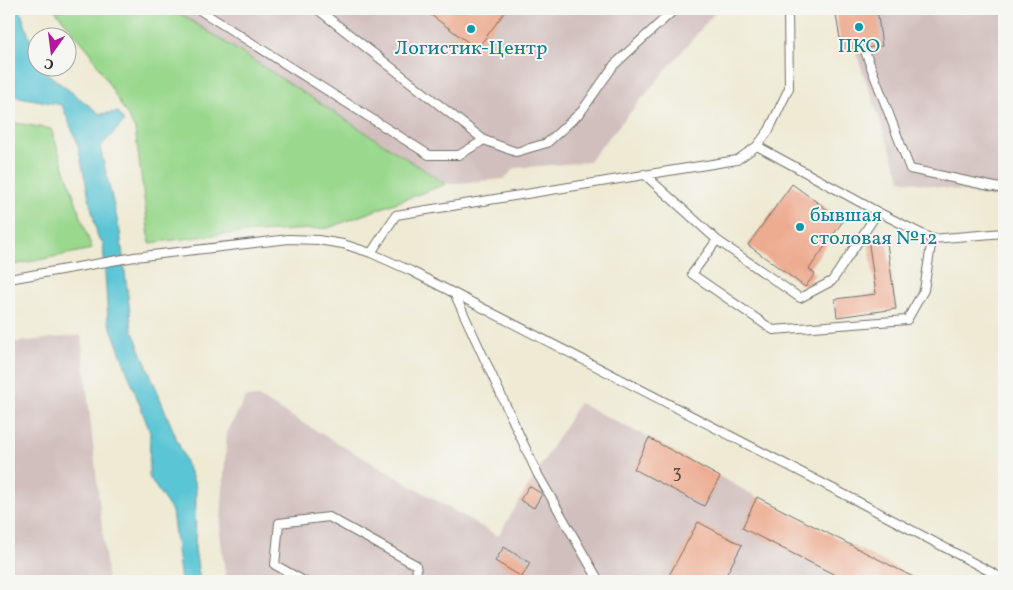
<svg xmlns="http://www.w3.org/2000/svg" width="1013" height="590" font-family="Vollkorn,serif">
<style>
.industrial{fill:#d1bfbe}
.green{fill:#9ad88d;stroke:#62825c}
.water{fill:#5ac5d5;stroke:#427880}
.building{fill:#edab90}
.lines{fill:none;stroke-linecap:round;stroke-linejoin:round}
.service-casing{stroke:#6f6e66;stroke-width:10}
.service{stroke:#fff;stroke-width:8}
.culture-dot{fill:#0f9aa8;stroke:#f6f6f2;stroke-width:2}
.labels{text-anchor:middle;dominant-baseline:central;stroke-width:4;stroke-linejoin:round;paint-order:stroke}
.number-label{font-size:18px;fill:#5c4b44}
.culture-label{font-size:20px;fill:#0d838f;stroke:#f6f6f2}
</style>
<rect width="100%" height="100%" fill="#f6f6f2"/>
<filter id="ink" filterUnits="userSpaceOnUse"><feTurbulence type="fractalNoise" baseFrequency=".02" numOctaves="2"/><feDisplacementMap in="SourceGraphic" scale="10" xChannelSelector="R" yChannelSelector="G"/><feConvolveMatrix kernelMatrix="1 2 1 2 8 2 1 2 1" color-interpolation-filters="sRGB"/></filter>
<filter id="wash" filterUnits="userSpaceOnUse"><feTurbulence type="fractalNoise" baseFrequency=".0096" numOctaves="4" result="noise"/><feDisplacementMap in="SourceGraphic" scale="20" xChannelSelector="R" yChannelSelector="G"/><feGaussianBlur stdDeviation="1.12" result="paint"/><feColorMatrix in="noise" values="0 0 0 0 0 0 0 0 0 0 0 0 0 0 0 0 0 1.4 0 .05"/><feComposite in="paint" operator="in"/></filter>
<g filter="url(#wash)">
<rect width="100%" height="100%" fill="#eeead4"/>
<!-- industrial -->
<path class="industrial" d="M 173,9 L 718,9 L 588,162 L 515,168 L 504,179 L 446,184 Z
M 835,9 L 1004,9 L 1004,199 L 901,180 L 855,50 L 842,51 Z
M 81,335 L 108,581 L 9,581 L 9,343 Z
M 246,397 L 258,397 L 498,536 L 579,403 L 649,438 L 757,497 L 921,581 L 226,581 L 220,534 L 227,432 Z"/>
<!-- green -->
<path class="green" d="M 54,9 L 173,9 L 446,184 L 328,228 L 224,234 L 150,243 L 135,129 L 90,52 Z
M 9,122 L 51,129 L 92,249 L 9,266 Z"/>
<!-- water -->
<path class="water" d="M 9,9 L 20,9 L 37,61 L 38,68 L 40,68 L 100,114 L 118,112 L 124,122 L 100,147 L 120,232 L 132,329 L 196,487 L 195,549 L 200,581 L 181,581 L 172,511 L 149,477 L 150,432 L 108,320 L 103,242 L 98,238 L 77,142 L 62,105 L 9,95 Z"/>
<g id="blocks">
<!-- building -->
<path class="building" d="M 423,9 L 507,9 L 477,49 Z
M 835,9 L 877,9 L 882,46 L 842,51 Z
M 792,184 L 843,221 L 809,269 L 815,274 L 805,287 L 748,245 Z
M 886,236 L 896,309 L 837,317 L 835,299 L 876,294 L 868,238 Z
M 649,438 L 720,477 L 704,506 L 634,469 Z
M 529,486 L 542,494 L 534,508 L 520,500 Z
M 757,497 L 921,581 L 847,581 L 742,528 Z
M 698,522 L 742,545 L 723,581 L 666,581 Z
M 504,547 L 530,563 L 522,577 L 495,561 Z"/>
</g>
</g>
<g filter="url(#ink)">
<use href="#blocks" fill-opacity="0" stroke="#6f6e66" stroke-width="1"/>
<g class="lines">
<!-- service casing -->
<g class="service-casing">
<path id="service" d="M 198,9 L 429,155 L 459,155 L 484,140
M 317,9 L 484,140 L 516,152 L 547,143 L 581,112 L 614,65 L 675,9
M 866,54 L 910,169 L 1004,189
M 644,174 L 717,240 L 800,298 L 832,281 L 878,212 L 757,146
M 878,212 L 932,239 L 1004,233
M 717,240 L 692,274 L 773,330 L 907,320 L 924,290 L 932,239
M 371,253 L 396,215 L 737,160 L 757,146 L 769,130 L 789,88 L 788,9
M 9,279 L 135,257 L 289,239 L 318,240 L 343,244 L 371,253 L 411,271 L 857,501 L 1004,579
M 455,295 L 537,473 L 599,581
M 304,581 L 275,565 L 279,523 L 329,517 L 416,565 L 418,581"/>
</g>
<!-- service -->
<use href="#service" class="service"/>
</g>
</g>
<!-- markers -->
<g class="culture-dot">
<circle cx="859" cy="27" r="5"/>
<circle cx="471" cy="29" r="5"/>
<circle cx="800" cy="227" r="5"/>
</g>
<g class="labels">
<!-- number labels -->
<g class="number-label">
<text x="677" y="473">3</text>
</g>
<!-- culture labels -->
<g class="culture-label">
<text x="859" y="47">ПКО</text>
<text x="471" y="49">Логистик-Центр</text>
<text x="810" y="216" text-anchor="start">бывшая<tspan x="810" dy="23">столовая №12</tspan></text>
</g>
</g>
<!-- margin -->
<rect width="1013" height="590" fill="none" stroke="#f6f6f2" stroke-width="30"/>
<!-- north arrow -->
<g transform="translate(52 52) rotate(194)"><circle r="24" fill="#f6f6f2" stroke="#a5a5a2"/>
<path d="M0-4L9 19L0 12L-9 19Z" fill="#b5179e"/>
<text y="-8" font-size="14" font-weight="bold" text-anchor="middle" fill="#2b2b2b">С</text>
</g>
</svg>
